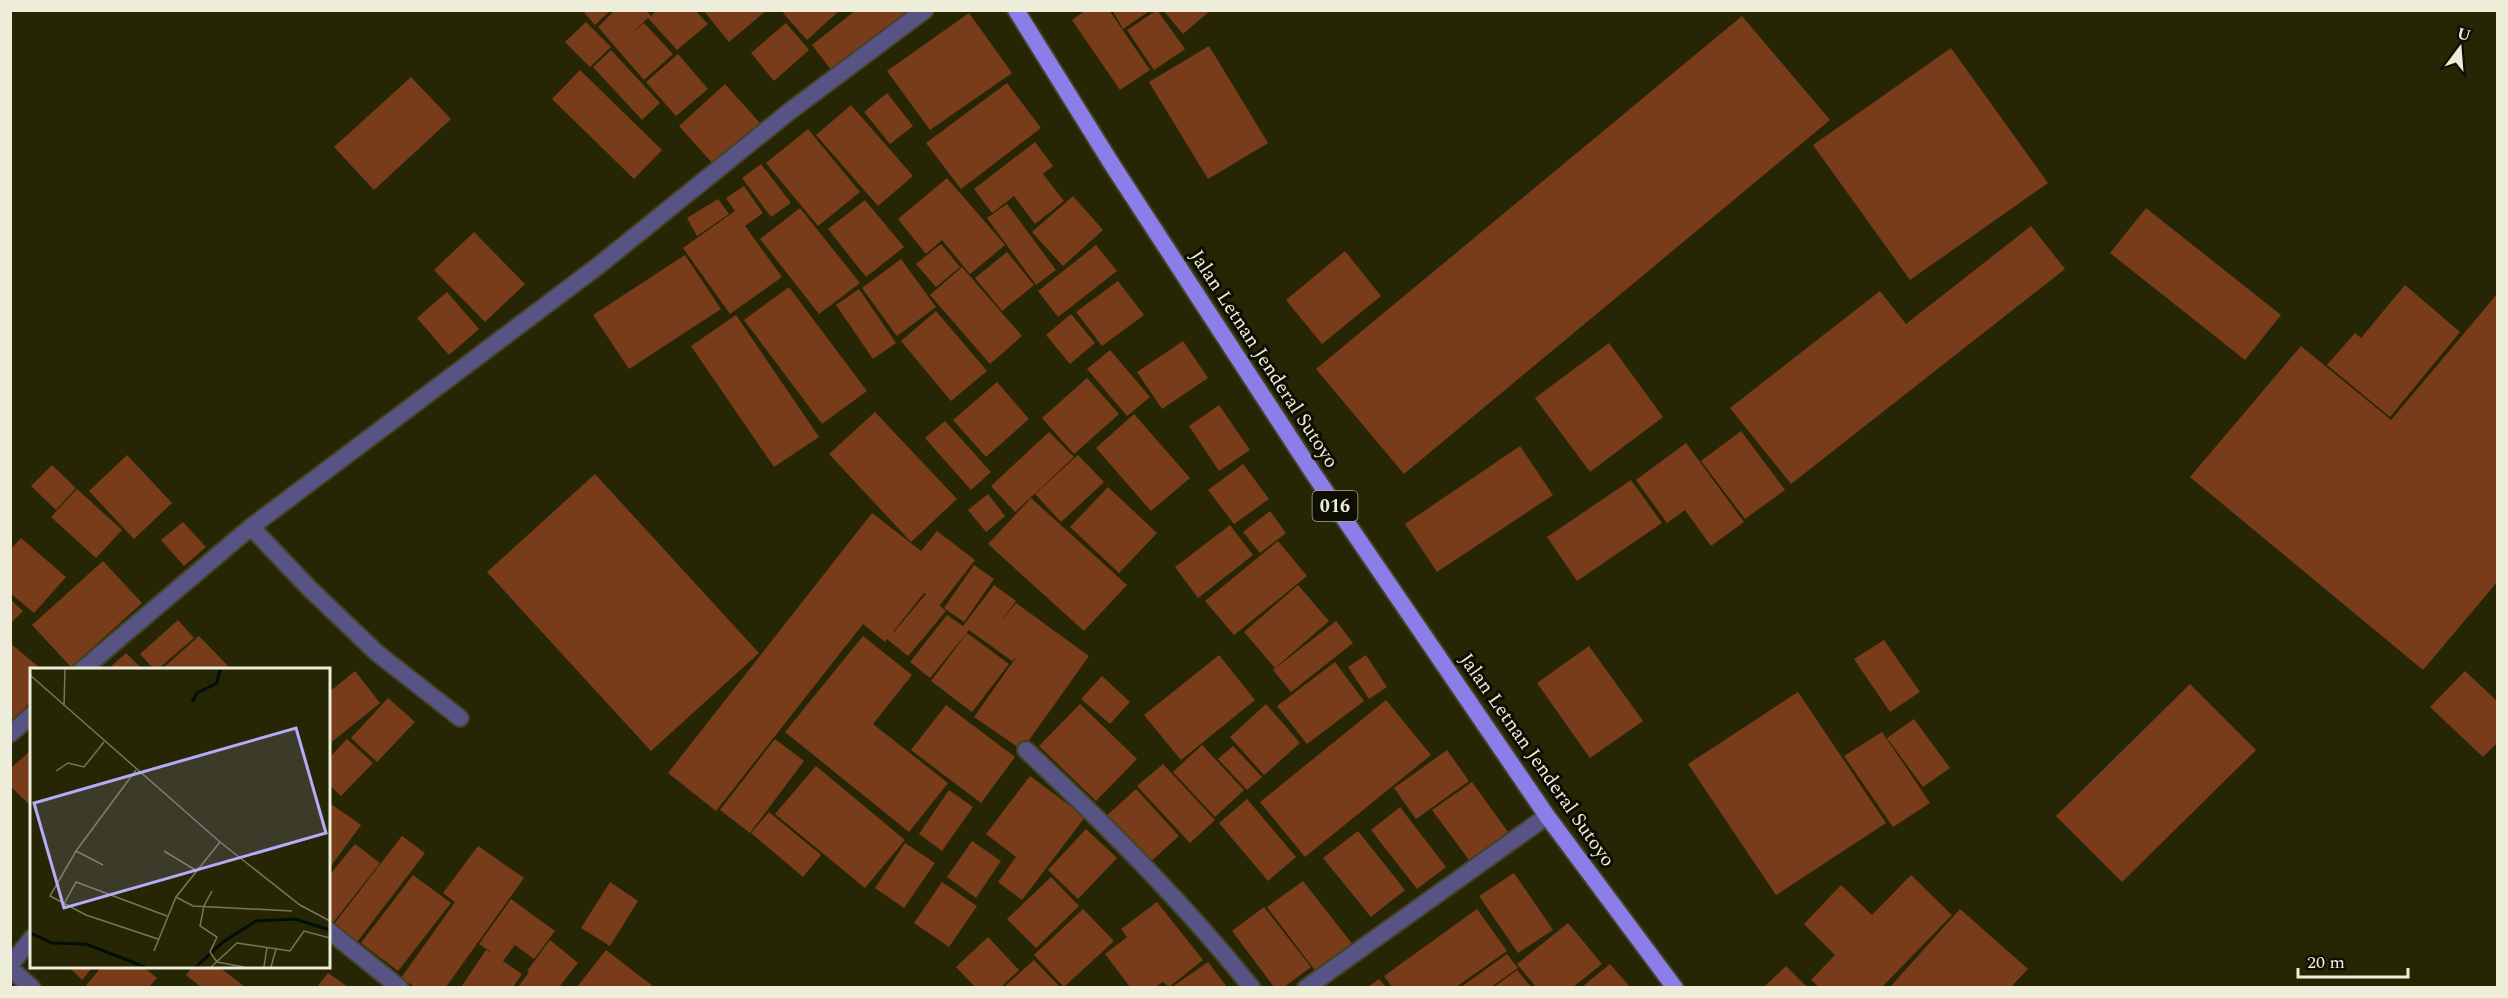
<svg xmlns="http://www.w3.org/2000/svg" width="2508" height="998" font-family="Spectral,serif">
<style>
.building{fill:#793c1a;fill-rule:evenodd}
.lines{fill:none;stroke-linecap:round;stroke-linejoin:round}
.minor-casing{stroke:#434222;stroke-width:20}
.primary-casing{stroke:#434222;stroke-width:20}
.minor{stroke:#585385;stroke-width:16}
.primary{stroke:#8c7ee8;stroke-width:16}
.labels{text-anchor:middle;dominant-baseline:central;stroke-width:6;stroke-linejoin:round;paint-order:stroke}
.shield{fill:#0f0e03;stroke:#aaaa9a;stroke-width:1.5}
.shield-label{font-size:18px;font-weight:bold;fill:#ededda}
.street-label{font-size:20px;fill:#ededda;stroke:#0f0e03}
.inset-river{fill:none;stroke:#020f09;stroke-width:3}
.inset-road{fill:none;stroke:#76765a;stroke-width:1.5}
.view{fill:#b3adf9;fill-opacity:0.15;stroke:#b3adf9;stroke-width:3}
.inset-edge{fill:none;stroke:#ededda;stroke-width:3}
</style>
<rect width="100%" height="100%" fill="#272604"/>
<!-- building -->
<path class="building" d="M 582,10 L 611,10 L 595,25 Z
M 615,10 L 646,10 L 651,16 L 657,10 L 695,10 L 708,24 L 677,50 L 648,18 L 630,35 L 644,23 L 673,54 L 644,80 L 598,27 Z
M 703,10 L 767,10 L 729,42 Z
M 786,10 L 840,10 L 807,40 L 783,13 Z
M 856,10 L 920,10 L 836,76 L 812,45 Z
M 1086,10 L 1109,10 L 1150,70 L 1120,90 L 1072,20 Z
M 1112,10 L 1151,10 L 1123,29 Z
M 1157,10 L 1185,49 L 1154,70 L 1127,30 Z
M 1163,10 L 1211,10 L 1183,34 Z
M 969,13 L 1012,73 L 930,130 L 887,71 Z
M 1742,16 L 1830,120 L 1404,474 L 1316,369 Z
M 586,22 L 611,47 L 590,67 L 565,42 Z
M 786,23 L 809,50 L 774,81 L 751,53 Z
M 1209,46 L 1268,143 L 1208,179 L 1149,82 Z
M 1951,48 L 2048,183 L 1910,280 L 1813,145 Z
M 611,50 L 660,103 L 642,120 L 593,67 Z
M 678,54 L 708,89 L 676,116 L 646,82 Z
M 580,70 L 662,150 L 634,179 L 552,99 Z
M 411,77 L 451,119 L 374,190 L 334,147 Z
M 1007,83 L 1041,128 L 961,189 L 926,143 Z
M 725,84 L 760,123 L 714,165 L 679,126 Z
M 887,93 L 913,126 L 890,144 L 864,112 Z
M 851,105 L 913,176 L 878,206 L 816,135 Z
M 808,129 L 860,192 L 818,226 L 766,163 Z
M 1035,142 L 1053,166 L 1043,174 L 1064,201 L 1035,224 L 1014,196 L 992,213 L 974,189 Z
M 761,164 L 791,203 L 771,217 L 742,178 Z
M 947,178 L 1005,245 L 970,274 L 942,240 L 926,254 L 898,219 Z
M 744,186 L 763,213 L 745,226 L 782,277 L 730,314 L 683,248 L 735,211 L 726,198 Z
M 1073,196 L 1103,230 L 1063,266 L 1032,232 Z
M 718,199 L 729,214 L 697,236 L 687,218 Z
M 865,200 L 904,247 L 866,277 L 828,229 Z
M 1007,204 L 1056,270 L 1036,285 L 987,218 Z
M 800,208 L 860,283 L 819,314 L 760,239 Z
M 2146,208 L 2281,315 L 2245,360 L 2110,253 Z
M 2031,226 L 2065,269 L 1791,484 L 1730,408 L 1880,291 L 1906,324 Z
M 474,232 L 525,284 L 485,322 L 434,270 Z
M 941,244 L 960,267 L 936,287 L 916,264 Z
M 1096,245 L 1117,271 L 1058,317 L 1038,291 Z
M 1345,251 L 1381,296 L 1322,344 L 1286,300 Z
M 1007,252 L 1034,285 L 1002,311 L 975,278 Z
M 685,255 L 721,309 L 629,369 L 593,315 Z
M 901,259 L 936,307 L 897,336 L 862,288 Z
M 962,267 L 1022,336 L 990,364 L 930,295 Z
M 1118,281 L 1144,315 L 1102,346 L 1076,312 Z
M 2405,285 L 2460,332 L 2390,417 L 2327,365 L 2355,333 L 2361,338 Z
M 789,287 L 867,391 L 822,424 L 744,320 Z
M 859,289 L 896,343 L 873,359 L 836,305 Z
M 447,292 L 479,329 L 449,355 L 417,318 Z
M 2498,293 L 2498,581 L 2423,670 L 2190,477 L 2301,346 L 2391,420 Z
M 936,311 L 987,371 L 951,401 L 901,341 Z
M 1071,314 L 1095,343 L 1070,364 L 1046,335 Z
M 736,315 L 819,437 L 774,467 L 691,346 Z
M 1183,341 L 1208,378 L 1162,409 L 1137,372 Z
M 1609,343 L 1663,417 L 1590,472 L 1535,398 Z
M 1110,350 L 1150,397 L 1127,416 L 1087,369 Z
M 1087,378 L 1119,414 L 1074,454 L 1042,418 Z
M 997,382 L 1029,419 L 986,457 L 953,420 Z
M 1219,405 L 1250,450 L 1219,471 L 1189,426 Z
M 875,412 L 957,499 L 911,542 L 829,454 Z
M 1134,414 L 1190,478 L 1151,511 L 1096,448 Z
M 945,421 L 991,472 L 971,490 L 925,438 Z
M 1741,431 L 1785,490 L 1745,519 L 1701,461 Z
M 1049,432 L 1074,457 L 1015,512 L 991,486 Z
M 1686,443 L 1744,522 L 1711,546 L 1685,510 L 1667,523 L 1636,480 Z
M 1520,446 L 1553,495 L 1437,572 L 1405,524 Z
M 127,455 L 172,503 L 134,539 L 89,491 Z
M 1078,455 L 1104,482 L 1061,522 L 1035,494 Z
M 1243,464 L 1269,499 L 1234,524 L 1208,490 Z
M 52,465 L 76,488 L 56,510 L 31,486 Z
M 595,474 L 759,653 L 651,751 L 487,572 Z
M 1631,480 L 1662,523 L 1577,581 L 1547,537 Z
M 1108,487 L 1157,533 L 1119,573 L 1070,527 Z
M 77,489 L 122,530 L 96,558 L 51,517 Z
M 988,494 L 1005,516 L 986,532 L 968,510 Z
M 1031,498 L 1127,585 L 1084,631 L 988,544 Z
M 1270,511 L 1286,533 L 1260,553 L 1243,532 Z
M 872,513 L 921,551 L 937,531 L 975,560 L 940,605 L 935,601 L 946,611 L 908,656 L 887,639 L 885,642 L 863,624 L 716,811 L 668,773 ZM 924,593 L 926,594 L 894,632 L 893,632 Z
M 183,522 L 206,547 L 184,566 L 161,540 Z
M 1230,525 L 1253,555 L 1198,598 L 1175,567 Z
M 21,538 L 66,577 L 34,613 L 10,593 L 10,550 Z
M 1278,541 L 1307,576 L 1234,635 L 1205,601 Z
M 103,561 L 142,603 L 71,667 L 32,625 Z
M 974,565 L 994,579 L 964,622 L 944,608 Z
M 994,585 L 1016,601 L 998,625 L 1016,603 L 1089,656 L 1022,750 L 974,717 L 1017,656 L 1012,661 L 969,630 L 930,678 L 910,662 L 947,615 L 963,626 Z
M 1298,585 L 1329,621 L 1275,668 L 1244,632 Z
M 10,599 L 23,611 L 10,624 Z
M 178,620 L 194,638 L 158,669 L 154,669 L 140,654 Z
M 1336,621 L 1353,643 L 1291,692 L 1273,670 Z
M 967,633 L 1009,664 L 972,712 L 931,681 Z
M 199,636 L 231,669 L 162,669 Z
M 863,636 L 912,675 L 873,724 L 948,783 L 909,832 L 785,732 Z
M 1884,640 L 1920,692 L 1890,712 L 1854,659 Z
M 10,643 L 41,669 L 32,670 L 32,700 L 10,725 Z
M 1589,646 L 1643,721 L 1590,758 L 1537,683 Z
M 126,653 L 142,669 L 108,669 Z
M 1219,655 L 1255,700 L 1181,760 L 1144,715 Z
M 1366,655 L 1387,687 L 1369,699 L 1348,667 Z
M 1335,662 L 1364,701 L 1307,744 L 1277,706 Z
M 355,671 L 380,703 L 328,745 L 328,693 Z
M 2465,671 L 2498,702 L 2498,742 L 2483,757 L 2430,707 Z
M 1102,676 L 1130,702 L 1110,724 L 1081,699 Z
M 2190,684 L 2256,750 L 2122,882 L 2056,816 Z
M 1798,692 L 1886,823 L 1776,895 L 1688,764 Z
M 388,698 L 415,722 L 377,762 L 351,738 Z
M 1386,700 L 1431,755 L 1305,857 L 1260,802 Z
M 1080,704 L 1137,759 L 1096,801 L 1039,746 Z
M 1266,704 L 1300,743 L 1264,775 L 1230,737 Z
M 946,705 L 1015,757 L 981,803 L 911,750 Z
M 1914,719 L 1950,768 L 1923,787 L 1887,738 Z
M 1882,732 L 1930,803 L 1893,827 L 1844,756 Z
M 347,739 L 373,763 L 341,796 L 328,784 L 328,759 Z
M 775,739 L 804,761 L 750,833 L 720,810 Z
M 1202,745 L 1244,790 L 1215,817 L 1173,772 Z
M 1233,746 L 1262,777 L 1247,790 L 1218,759 Z
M 32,749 L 32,807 L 10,786 L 10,769 Z
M 1447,750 L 1469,781 L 1416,819 L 1394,788 Z
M 1163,764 L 1215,820 L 1190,843 L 1137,786 Z
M 816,766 L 905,840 L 865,888 L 775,814 Z
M 1030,776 L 1085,817 L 1022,900 L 998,882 L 1016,857 L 986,834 Z
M 1472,782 L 1508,832 L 1469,860 L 1432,810 Z
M 1136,789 L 1179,836 L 1148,864 L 1105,817 Z
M 949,790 L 973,807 L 942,851 L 919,834 Z
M 1247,799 L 1296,857 L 1268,881 L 1219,823 Z
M 328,802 L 361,825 L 328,870 Z
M 1400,807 L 1446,867 L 1417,889 L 1371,830 Z
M 769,812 L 821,855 L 803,877 L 751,833 Z
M 1086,829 L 1117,858 L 1078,899 L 1048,870 Z
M 1358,831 L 1405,890 L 1371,917 L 1323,858 Z
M 402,836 L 425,853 L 354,946 L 331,928 Z
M 972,841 L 1001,861 L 976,898 L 947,877 Z
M 905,843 L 935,863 L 904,908 L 875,888 Z
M 355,844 L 380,863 L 332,924 L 328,921 L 328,877 Z
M 478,846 L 524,878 L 446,987 L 415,987 L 401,978 L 455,902 L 443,893 Z
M 1514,873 L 1553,930 L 1518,953 L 1479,896 Z
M 413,875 L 451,903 L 398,971 L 361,943 Z
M 1911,875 L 1952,915 L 1882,987 L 1819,987 L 1811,980 L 1835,955 L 1804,924 L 1841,885 L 1872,915 Z
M 1051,877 L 1079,906 L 1036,948 L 1007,919 Z
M 1303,881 L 1354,946 L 1317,973 L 1267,907 Z
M 610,882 L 638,901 L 610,946 L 581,928 Z
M 942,882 L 977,906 L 949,947 L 914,923 Z
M 511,899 L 555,931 L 534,959 L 515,945 L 503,961 L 522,974 L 513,987 L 461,987 L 486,950 L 494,954 L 479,944 Z
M 1157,902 L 1203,960 L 1169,987 L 1163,982 L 1155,987 L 1130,987 L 1105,954 L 1127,937 L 1121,929 Z
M 1264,907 L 1311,967 L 1284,987 L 1274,987 L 1232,931 Z
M 1083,909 L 1114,941 L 1064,987 L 1034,955 Z
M 1477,909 L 1507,951 L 1456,987 L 1392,987 L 1384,976 Z
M 1960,909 L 2028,969 L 2011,987 L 1890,987 Z
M 1568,923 L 1602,964 L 1573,987 L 1536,987 L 1517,964 Z
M 988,937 L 1019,970 L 1001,987 L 975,987 L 956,967 Z
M 550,940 L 578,963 L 559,987 L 518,987 L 529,972 L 527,971 Z
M 606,950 L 654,987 L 577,987 Z
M 1507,954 L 1518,968 L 1491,987 L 1461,987 Z
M 1034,960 L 1060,987 L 1004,987 Z
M 1208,962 L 1227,987 L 1172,987 Z
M 1610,964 L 1630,987 L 1582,987 Z
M 68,966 L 94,966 L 82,980 Z
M 102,966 L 142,966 L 157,978 L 149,987 L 85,987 Z
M 193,966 L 218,966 L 245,987 L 201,987 L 186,975 Z
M 1786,966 L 1807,987 L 1764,987 Z
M 1517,970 L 1531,987 L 1494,987 Z
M 328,973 L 348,987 L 317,987 Z
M 1379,979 L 1386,987 L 1368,987 Z"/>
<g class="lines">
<!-- minor casing -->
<g class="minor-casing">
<path id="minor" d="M 251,527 L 309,588 L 377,653 L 460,718
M 82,670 L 251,527 L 598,266 L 790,111 L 925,10
M 10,734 L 32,715
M 1026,750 C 1106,825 1183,902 1252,988
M 328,930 L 400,988
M 10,965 L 32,938
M 10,968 L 32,988
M 1306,988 L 1547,816"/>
</g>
<!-- primary casing -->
<g class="primary-casing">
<path id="primary" d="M 1016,10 L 1113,166 L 1313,473 L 1547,816 L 1675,988"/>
</g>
<!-- minor -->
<use href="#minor" class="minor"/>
<!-- primary -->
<use href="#primary" class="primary"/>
</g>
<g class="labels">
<!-- shield labels -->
<rect class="shield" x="1312.5" y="491" width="45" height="30" rx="4.5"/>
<g class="shield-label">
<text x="1335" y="506">016</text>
</g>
<!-- street labels -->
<g class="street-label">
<text transform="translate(1264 359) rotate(57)">Jalan Letnan Jenderal Sutoyo</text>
<text transform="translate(1537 760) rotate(55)">Jalan Letnan Jenderal Sutoyo</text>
</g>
</g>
<!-- overview -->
<g transform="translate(30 668)">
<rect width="300" height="300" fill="#272604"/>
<path class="inset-river" d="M 162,34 L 167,25 L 187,15 L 190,1M 0,265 L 22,275 L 56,276 L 115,299M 166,299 L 193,274 L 226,253 L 265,251 L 300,262"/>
<path class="inset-road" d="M 0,7 L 190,174 L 270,237 L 300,253M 34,38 L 35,1M 106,102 L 46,183 L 20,228 L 56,247 L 128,271M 26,103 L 38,95 L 54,99 L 74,74M 46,183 L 73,197M 134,183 L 167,203M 182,223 L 174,238 L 170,258 L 187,269 L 180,284 L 187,294 L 214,299M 146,229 L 163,238 L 262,243M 34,236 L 46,214 L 137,248M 124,283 L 146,229 L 190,174M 181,299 L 207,275 L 260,283 L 274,263 L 300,270M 234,299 L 237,279M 241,299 L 246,281"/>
<path class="view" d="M 266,60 L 296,165 L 34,240 L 4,135 Z"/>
<rect width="300" height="300" class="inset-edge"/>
</g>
<!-- border -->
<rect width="2508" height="998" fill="none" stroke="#ededda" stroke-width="24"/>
<!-- north arrow -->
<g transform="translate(2460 48) rotate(16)" stroke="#0f0e03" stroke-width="4.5" paint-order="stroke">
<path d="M0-4.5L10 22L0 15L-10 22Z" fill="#ededda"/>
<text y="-9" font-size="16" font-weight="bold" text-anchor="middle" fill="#ededda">U</text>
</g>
<!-- scale -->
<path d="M2298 968v9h110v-9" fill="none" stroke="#ededda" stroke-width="3"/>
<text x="2307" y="968" font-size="18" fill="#ededda" stroke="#0f0e03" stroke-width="4.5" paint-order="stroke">20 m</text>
</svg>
